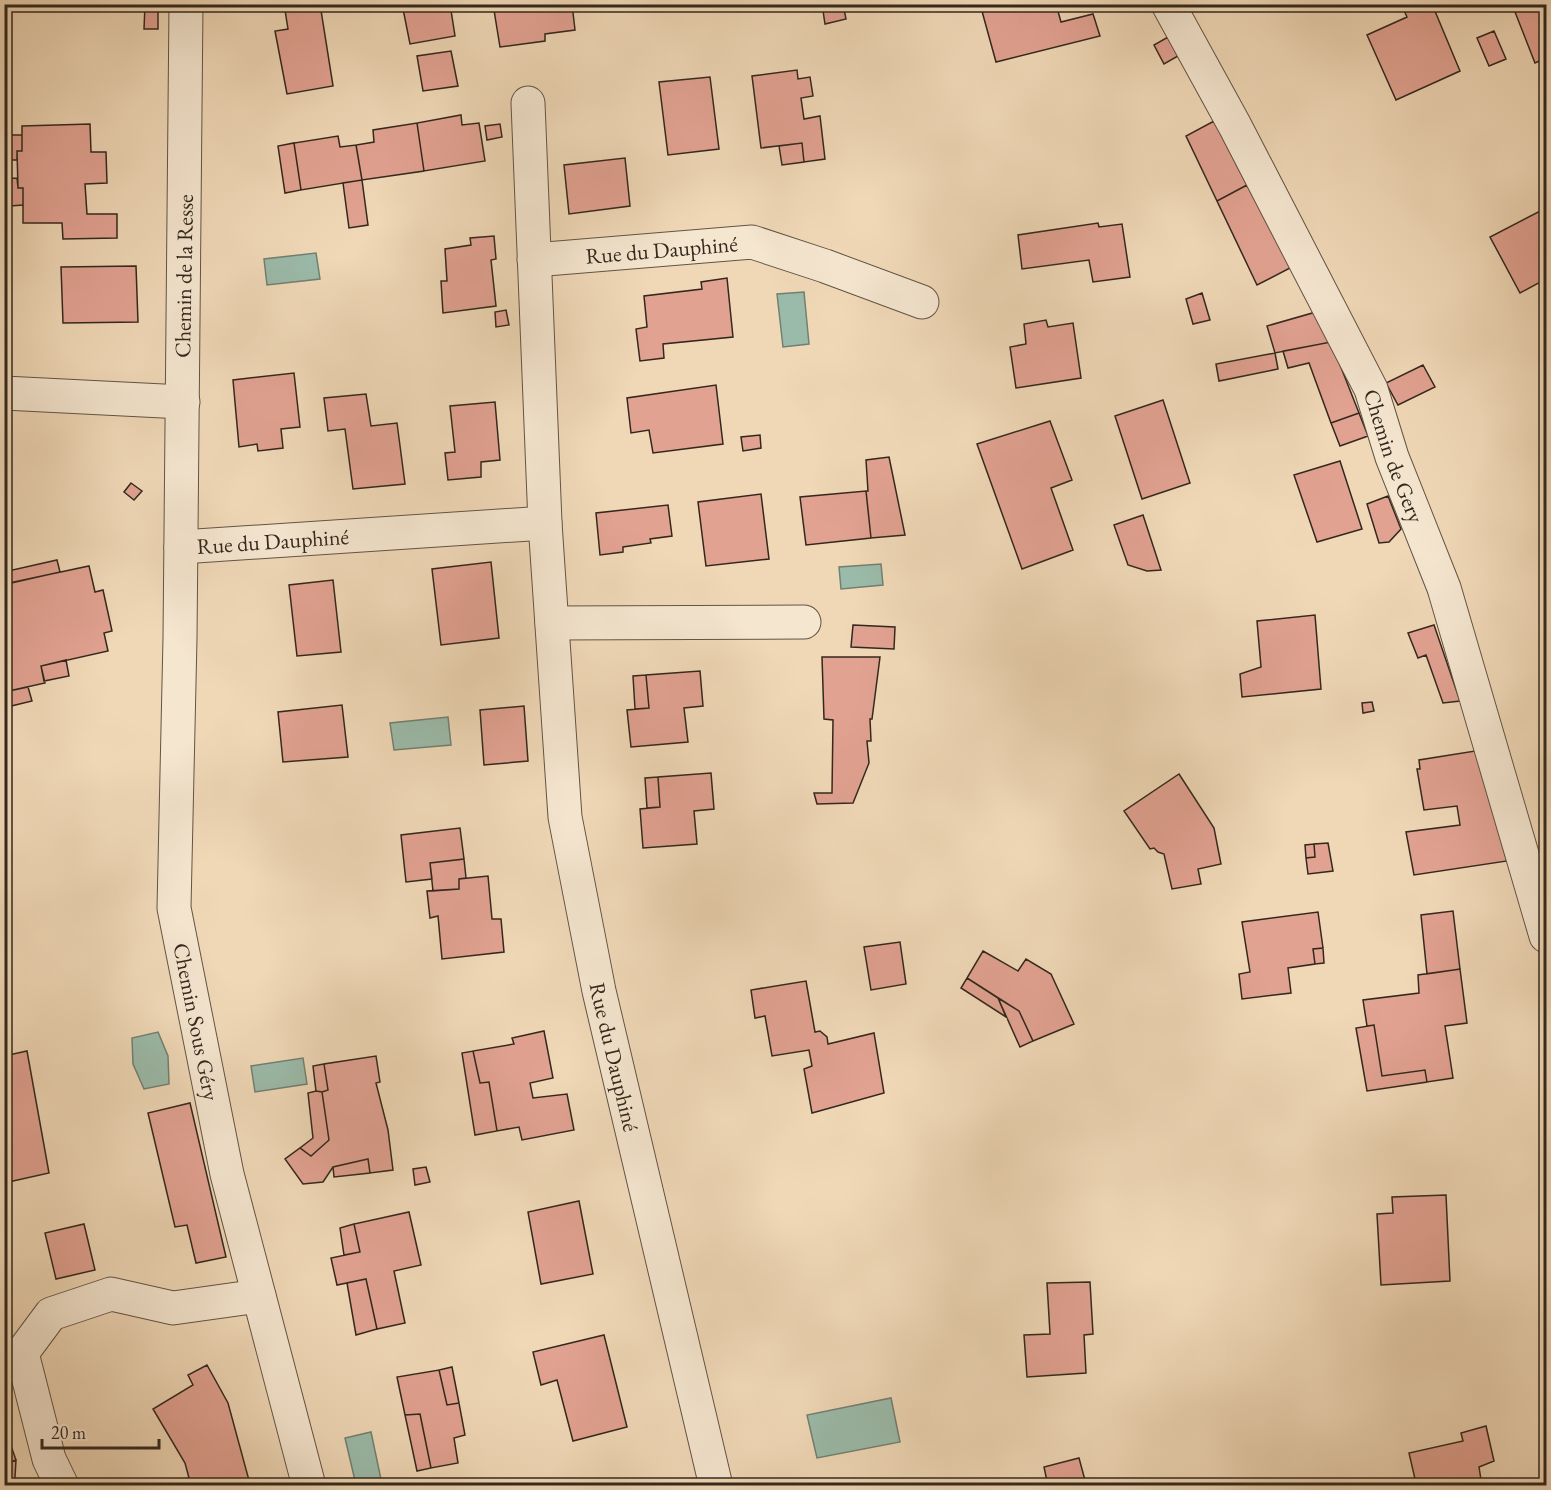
<svg xmlns="http://www.w3.org/2000/svg" width="1551" height="1490" font-family="'EB Garamond',serif">
<style>
.water{fill:#9bbbaa;stroke:#718072;stroke-width:1.5}
.building{fill:#e2a292;stroke:#32281d;stroke-width:1.5}
.lines{fill:none;stroke-linecap:round;stroke-linejoin:round}
.minor-casing{stroke:#625444;stroke-width:35}
.minor{stroke:#f5e6d0;stroke-width:33}
.labels{text-anchor:middle;dominant-baseline:central;stroke-width:5;stroke-linejoin:round;paint-order:stroke}
.street-label{font-size:22px;fill:#32281d;stroke:#f5e6d0}
</style>
<rect width="100%" height="100%" fill="#f0d8b7"/>
<filter id="stains"><feTurbulence type="fractalNoise" baseFrequency=".00333" numOctaves="4"/><feColorMatrix values="0 0 0 0 .2 0 0 0 0 .09 0 0 0 0 .02 0 0 0 .5 -.17"/></filter>
<radialGradient id="worn" r=".72"><stop offset=".6" stop-color="#630" stop-opacity="0"/><stop offset="1" stop-color="#630" stop-opacity=".3"/></radialGradient>
<!-- water -->
<path class="water" d="M 316,253 L 320,279 L 267,285 L 264,259 Z
M 804,292 L 809,344 L 783,347 L 777,294 Z
M 881,564 L 883,585 L 841,589 L 839,567 Z
M 448,717 L 451,745 L 394,750 L 390,723 Z
M 158,1032 L 168,1056 L 169,1084 L 144,1089 L 133,1064 L 132,1038 Z
M 303,1058 L 307,1084 L 255,1092 L 251,1066 Z
M 891,1398 L 900,1442 L 817,1458 L 807,1415 Z
M 371,1432 L 382,1484 L 356,1485 L 345,1438 Z"/>
<!-- building -->
<path class="building" d="M 158,4 L 158,29 L 144,29 L 145,5 Z
M 284,4 L 320,4 L 333,86 L 287,94 L 275,31 L 288,29 Z
M 402,4 L 450,4 L 455,36 L 410,44 Z
M 493,4 L 572,4 L 575,30 L 545,34 L 545,41 L 500,47 Z
M 822,4 L 843,4 L 846,19 L 825,24 Z
M 980,4 L 1056,4 L 1061,22 L 1093,14 L 1100,36 L 996,62 Z
M 1411,4 L 1432,4 L 1460,71 L 1396,100 L 1367,35 L 1407,17 L 1403,8 Z
M 1534,4 L 1546,4 L 1546,58 L 1535,63 L 1515,12 Z
M 1494,31 L 1506,59 L 1489,66 L 1477,38 Z
M 1168,37 L 1178,56 L 1164,64 L 1154,45 Z
M 451,51 L 458,86 L 423,91 L 417,56 Z
M 797,70 L 798,79 L 810,77 L 813,96 L 801,98 L 804,119 L 820,116 L 825,159 L 804,162 L 802,143 L 761,148 L 752,76 Z
M 710,77 L 719,149 L 668,155 L 659,82 Z
M 461,115 L 462,125 L 479,123 L 485,161 L 424,171 L 417,123 Z
M 1214,121 L 1247,185 L 1217,201 L 1186,136 Z
M 417,123 L 424,171 L 362,180 L 356,145 L 374,142 L 373,130 Z
M 90,124 L 91,152 L 106,152 L 107,183 L 85,184 L 87,214 L 117,214 L 117,238 L 63,239 L 62,223 L 23,223 L 23,188 L 18,188 L 17,151 L 22,151 L 22,126 Z
M 500,124 L 502,137 L 487,140 L 485,126 Z
M 7,135 L 22,135 L 22,151 L 17,151 L 17,160 L 5,160 Z
M 338,136 L 340,147 L 356,145 L 362,180 L 301,190 L 294,143 Z
M 294,143 L 301,190 L 285,193 L 278,146 Z
M 802,143 L 804,162 L 782,165 L 779,146 Z
M 625,158 L 630,206 L 569,214 L 564,165 Z
M 17,178 L 18,188 L 23,188 L 23,205 L 10,206 L 4,179 Z
M 362,180 L 368,225 L 349,228 L 343,183 Z
M 1247,185 L 1292,267 L 1257,285 L 1217,201 Z
M 1546,208 L 1546,275 L 1545,276 L 1546,279 L 1520,293 L 1490,237 Z
M 1098,223 L 1099,227 L 1122,224 L 1130,277 L 1093,282 L 1089,260 L 1022,269 L 1018,235 Z
M 494,236 L 496,259 L 491,260 L 496,306 L 443,313 L 441,281 L 447,281 L 445,249 L 471,245 L 470,238 Z
M 136,266 L 138,322 L 63,323 L 61,267 Z
M 727,278 L 733,337 L 663,344 L 664,358 L 640,361 L 636,329 L 647,327 L 644,296 L 702,289 L 701,282 Z
M 1202,293 L 1210,320 L 1193,324 L 1186,299 Z
M 506,310 L 509,325 L 496,327 L 495,312 Z
M 1316,312 L 1331,342 L 1275,353 L 1267,326 Z
M 1046,320 L 1048,327 L 1073,323 L 1081,378 L 1016,388 L 1010,347 L 1026,344 L 1024,324 Z
M 1331,342 L 1359,413 L 1331,423 L 1309,363 L 1288,368 L 1283,351 Z
M 1275,353 L 1278,369 L 1219,381 L 1216,364 Z
M 1423,365 L 1435,387 L 1398,405 L 1386,383 Z
M 294,373 L 300,427 L 281,429 L 283,448 L 258,451 L 257,444 L 239,447 L 233,380 Z
M 716,385 L 723,444 L 653,453 L 649,430 L 631,433 L 627,398 Z
M 366,394 L 371,426 L 397,423 L 405,484 L 353,489 L 345,429 L 328,431 L 324,398 Z
M 1163,400 L 1190,483 L 1142,499 L 1115,416 Z
M 495,402 L 500,460 L 481,462 L 481,477 L 448,480 L 445,453 L 455,452 L 450,406 Z
M 1359,413 L 1368,436 L 1340,446 L 1331,423 Z
M 1050,421 L 1072,480 L 1051,488 L 1073,550 L 1022,569 L 977,444 Z
M 760,435 L 761,448 L 743,451 L 741,437 Z
M 889,457 L 905,535 L 871,538 L 866,491 L 868,491 L 866,460 Z
M 1340,461 L 1362,529 L 1317,542 L 1294,475 Z
M 131,483 L 142,491 L 134,500 L 124,492 Z
M 866,491 L 871,538 L 806,545 L 800,497 Z
M 761,494 L 769,559 L 706,566 L 698,502 Z
M 1388,496 L 1401,529 L 1389,542 L 1379,543 L 1367,504 Z
M 668,505 L 672,536 L 650,539 L 651,543 L 623,547 L 623,552 L 600,555 L 596,513 Z
M 1143,515 L 1161,570 L 1147,571 L 1128,565 L 1114,525 Z
M 57,560 L 60,572 L 11,583 L 8,571 Z
M 491,562 L 499,638 L 441,645 L 432,569 Z
M 89,566 L 95,592 L 103,590 L 112,631 L 104,633 L 108,651 L 41,666 L 45,683 L 4,692 L 4,584 Z
M 333,580 L 341,652 L 297,656 L 289,585 Z
M 1315,615 L 1321,689 L 1242,697 L 1240,674 L 1261,667 L 1257,621 Z
M 853,625 L 895,627 L 894,649 L 851,647 Z
M 1434,625 L 1460,701 L 1443,703 L 1426,655 L 1418,658 L 1408,633 Z
M 822,657 L 880,657 L 872,719 L 870,719 L 871,741 L 867,741 L 869,763 L 853,803 L 817,804 L 814,793 L 832,793 L 833,720 L 824,719 Z
M 66,660 L 69,676 L 44,681 L 41,666 Z
M 700,671 L 703,706 L 684,708 L 688,742 L 631,747 L 627,710 L 649,708 L 646,675 Z
M 646,675 L 649,708 L 635,709 L 633,676 Z
M 28,687 L 32,701 L 7,707 L 4,692 Z
M 1372,702 L 1374,711 L 1363,713 L 1362,703 Z
M 342,705 L 348,757 L 283,762 L 278,712 Z
M 524,706 L 528,761 L 484,765 L 480,710 Z
M 1475,751 L 1507,861 L 1414,875 L 1406,832 L 1460,825 L 1457,806 L 1424,810 L 1417,769 L 1420,769 L 1419,760 Z
M 711,773 L 714,809 L 694,811 L 697,844 L 643,848 L 640,809 L 660,807 L 658,777 Z
M 1179,774 L 1214,828 L 1221,864 L 1198,869 L 1201,884 L 1172,889 L 1164,854 L 1158,852 L 1154,848 L 1150,849 L 1124,811 Z
M 658,777 L 660,807 L 647,808 L 645,778 Z
M 460,828 L 464,859 L 430,863 L 432,879 L 406,882 L 401,835 Z
M 1328,843 L 1333,871 L 1308,874 L 1306,858 L 1315,857 L 1314,844 Z
M 1314,844 L 1315,857 L 1306,858 L 1305,845 Z
M 464,859 L 466,878 L 459,879 L 459,889 L 433,891 L 430,863 Z
M 488,876 L 492,919 L 501,919 L 504,952 L 442,959 L 438,916 L 430,918 L 427,891 L 459,889 L 459,879 Z
M 1453,911 L 1460,969 L 1427,974 L 1421,915 Z
M 1318,912 L 1323,948 L 1313,949 L 1315,964 L 1288,968 L 1291,993 L 1242,999 L 1239,974 L 1250,972 L 1242,922 Z
M 900,942 L 906,984 L 871,990 L 864,947 Z
M 1323,948 L 1324,963 L 1315,964 L 1313,949 Z
M 983,951 L 1018,971 L 1026,959 L 1051,974 L 1074,1024 L 1033,1041 L 1019,1011 L 967,978 Z
M 1460,969 L 1467,1023 L 1445,1026 L 1453,1078 L 1427,1082 L 1425,1070 L 1382,1076 L 1374,1025 L 1367,1026 L 1363,1000 L 1419,993 L 1418,975 Z
M 967,978 L 998,998 L 1006,1017 L 961,988 Z
M 806,981 L 815,1032 L 820,1031 L 827,1037 L 828,1044 L 874,1033 L 884,1093 L 812,1113 L 804,1069 L 812,1066 L 809,1050 L 772,1056 L 765,1016 L 755,1018 L 751,990 Z
M 998,998 L 1019,1011 L 1033,1041 L 1020,1047 Z
M 1374,1025 L 1382,1076 L 1425,1070 L 1427,1082 L 1367,1091 L 1356,1028 Z
M 544,1031 L 553,1078 L 530,1083 L 533,1098 L 567,1094 L 574,1130 L 522,1140 L 519,1127 L 497,1131 L 489,1082 L 480,1083 L 473,1051 L 514,1044 L 512,1038 Z
M 27,1051 L 49,1173 L 4,1183 L 4,1056 Z
M 473,1051 L 480,1083 L 489,1082 L 497,1131 L 475,1135 L 462,1053 Z
M 376,1056 L 380,1082 L 376,1083 L 388,1130 L 393,1170 L 370,1173 L 368,1159 L 333,1167 L 323,1182 L 303,1184 L 285,1159 L 300,1148 L 311,1156 L 329,1140 L 322,1092 L 328,1090 L 324,1064 Z
M 324,1064 L 328,1090 L 322,1092 L 316,1091 L 313,1066 Z
M 316,1091 L 322,1092 L 329,1140 L 311,1156 L 300,1148 L 313,1138 L 308,1093 Z
M 190,1103 L 226,1257 L 196,1263 L 187,1225 L 175,1227 L 148,1113 Z
M 368,1159 L 370,1173 L 334,1177 L 333,1167 Z
M 426,1167 L 430,1182 L 415,1185 L 413,1169 Z
M 1446,1195 L 1450,1281 L 1381,1285 L 1377,1214 L 1393,1213 L 1392,1197 Z
M 579,1201 L 593,1274 L 541,1284 L 528,1212 Z
M 409,1212 L 421,1265 L 394,1271 L 405,1323 L 377,1329 L 366,1279 L 337,1285 L 331,1258 L 360,1252 L 354,1224 Z
M 84,1224 L 95,1270 L 56,1279 L 45,1233 Z
M 354,1224 L 360,1252 L 344,1255 L 340,1228 Z
M 366,1279 L 377,1329 L 356,1335 L 347,1283 Z
M 1090,1282 L 1093,1334 L 1084,1335 L 1086,1373 L 1027,1377 L 1024,1335 L 1050,1334 L 1047,1283 Z
M 604,1335 L 627,1427 L 573,1441 L 557,1380 L 541,1385 L 533,1352 Z
M 207,1365 L 228,1403 L 250,1484 L 245,1486 L 186,1486 L 184,1479 L 189,1478 L 185,1463 L 153,1409 L 193,1385 L 188,1375 Z
M 452,1367 L 459,1403 L 447,1405 L 439,1370 Z
M 439,1370 L 447,1405 L 459,1403 L 465,1435 L 454,1438 L 458,1463 L 431,1468 L 420,1414 L 405,1415 L 397,1377 Z
M 420,1414 L 431,1468 L 417,1471 L 405,1415 Z
M 4,1426 L 16,1460 L 4,1464 Z
M 1486,1426 L 1494,1461 L 1479,1467 L 1482,1486 L 1422,1486 L 1421,1479 L 1415,1479 L 1409,1453 L 1463,1441 L 1461,1433 Z
M 1079,1458 L 1086,1484 L 1080,1486 L 1048,1486 L 1044,1467 Z
M 16,1460 L 15,1477 L 17,1486 L 9,1486 L 4,1470 L 4,1464 Z"/>
<g class="lines">
<!-- minor casing -->
<g class="minor-casing">
<g id="minor">
<path id="s1" d="M 186,4 L 180,638 L 174,908 L 227,1174 L 309,1486"/>
<path id="s2" d="M 1168,4 L 1235,126 L 1371,389 L 1392,457 L 1444,588 L 1546,936"/>
<path id="s3" d="M 528,103 L 545,523 L 565,817 L 599,991 L 716,1486"/>
<path id="s4" d="M 534,260 L 752,242 L 825,266 L 922,302"/>
<path d="M 4,393 L 183,402"/>
<path id="s5" d="M 181,547 L 545,523"/>
<path d="M 552,623 L 804,622"/>
<path d="M 62,1486 L 49,1459 L 22,1353 L 51,1314 L 111,1294 L 173,1308 L 259,1296"/>
</g>
</g>
<!-- minor -->
<use href="#minor" class="minor"/>
</g>
<g class="labels">
<!-- street labels -->
<g class="street-label">
<text stroke="none"><textPath href="#s4" startOffset="128">Rue du Dauphiné</textPath></text>
<text transform="translate(184 276) rotate(-89)">Chemin de la Resse</text>
<text stroke="none"><textPath href="#s2" startOffset="506">Chemin de Gery</textPath></text>
<text stroke="none"><textPath href="#s5" startOffset="92">Rue du Dauphiné</textPath></text>
<text stroke="none"><textPath href="#s1" startOffset="1020">Chemin Sous Géry</textPath></text>
<text stroke="none"><textPath href="#s3" startOffset="960">Rue du Dauphiné</textPath></text>
</g>
</g>
<!-- margin -->
<rect width="1551" height="1490" fill="none" stroke="#f0d8b7" stroke-width="24"/>
<rect x="6" y="6" width="1539" height="1478" fill="none" stroke="#32281d" stroke-width="3"/>
<rect x="12" y="12" width="1527" height="1466" fill="none" stroke="#32281d" stroke-width="1.5"/>
<!-- scale -->
<path d="M42 1439v9h117v-9" fill="none" stroke="#32281d" stroke-width="3"/>
<text x="51" y="1439" font-size="18" fill="#32281d" stroke="#f5e6d0" stroke-width="4.5" paint-order="stroke">20 m</text>
<rect width="100%" height="100%" filter="url(#stains)"/>
<rect width="100%" height="100%" fill="url(#worn)"/>
</svg>
